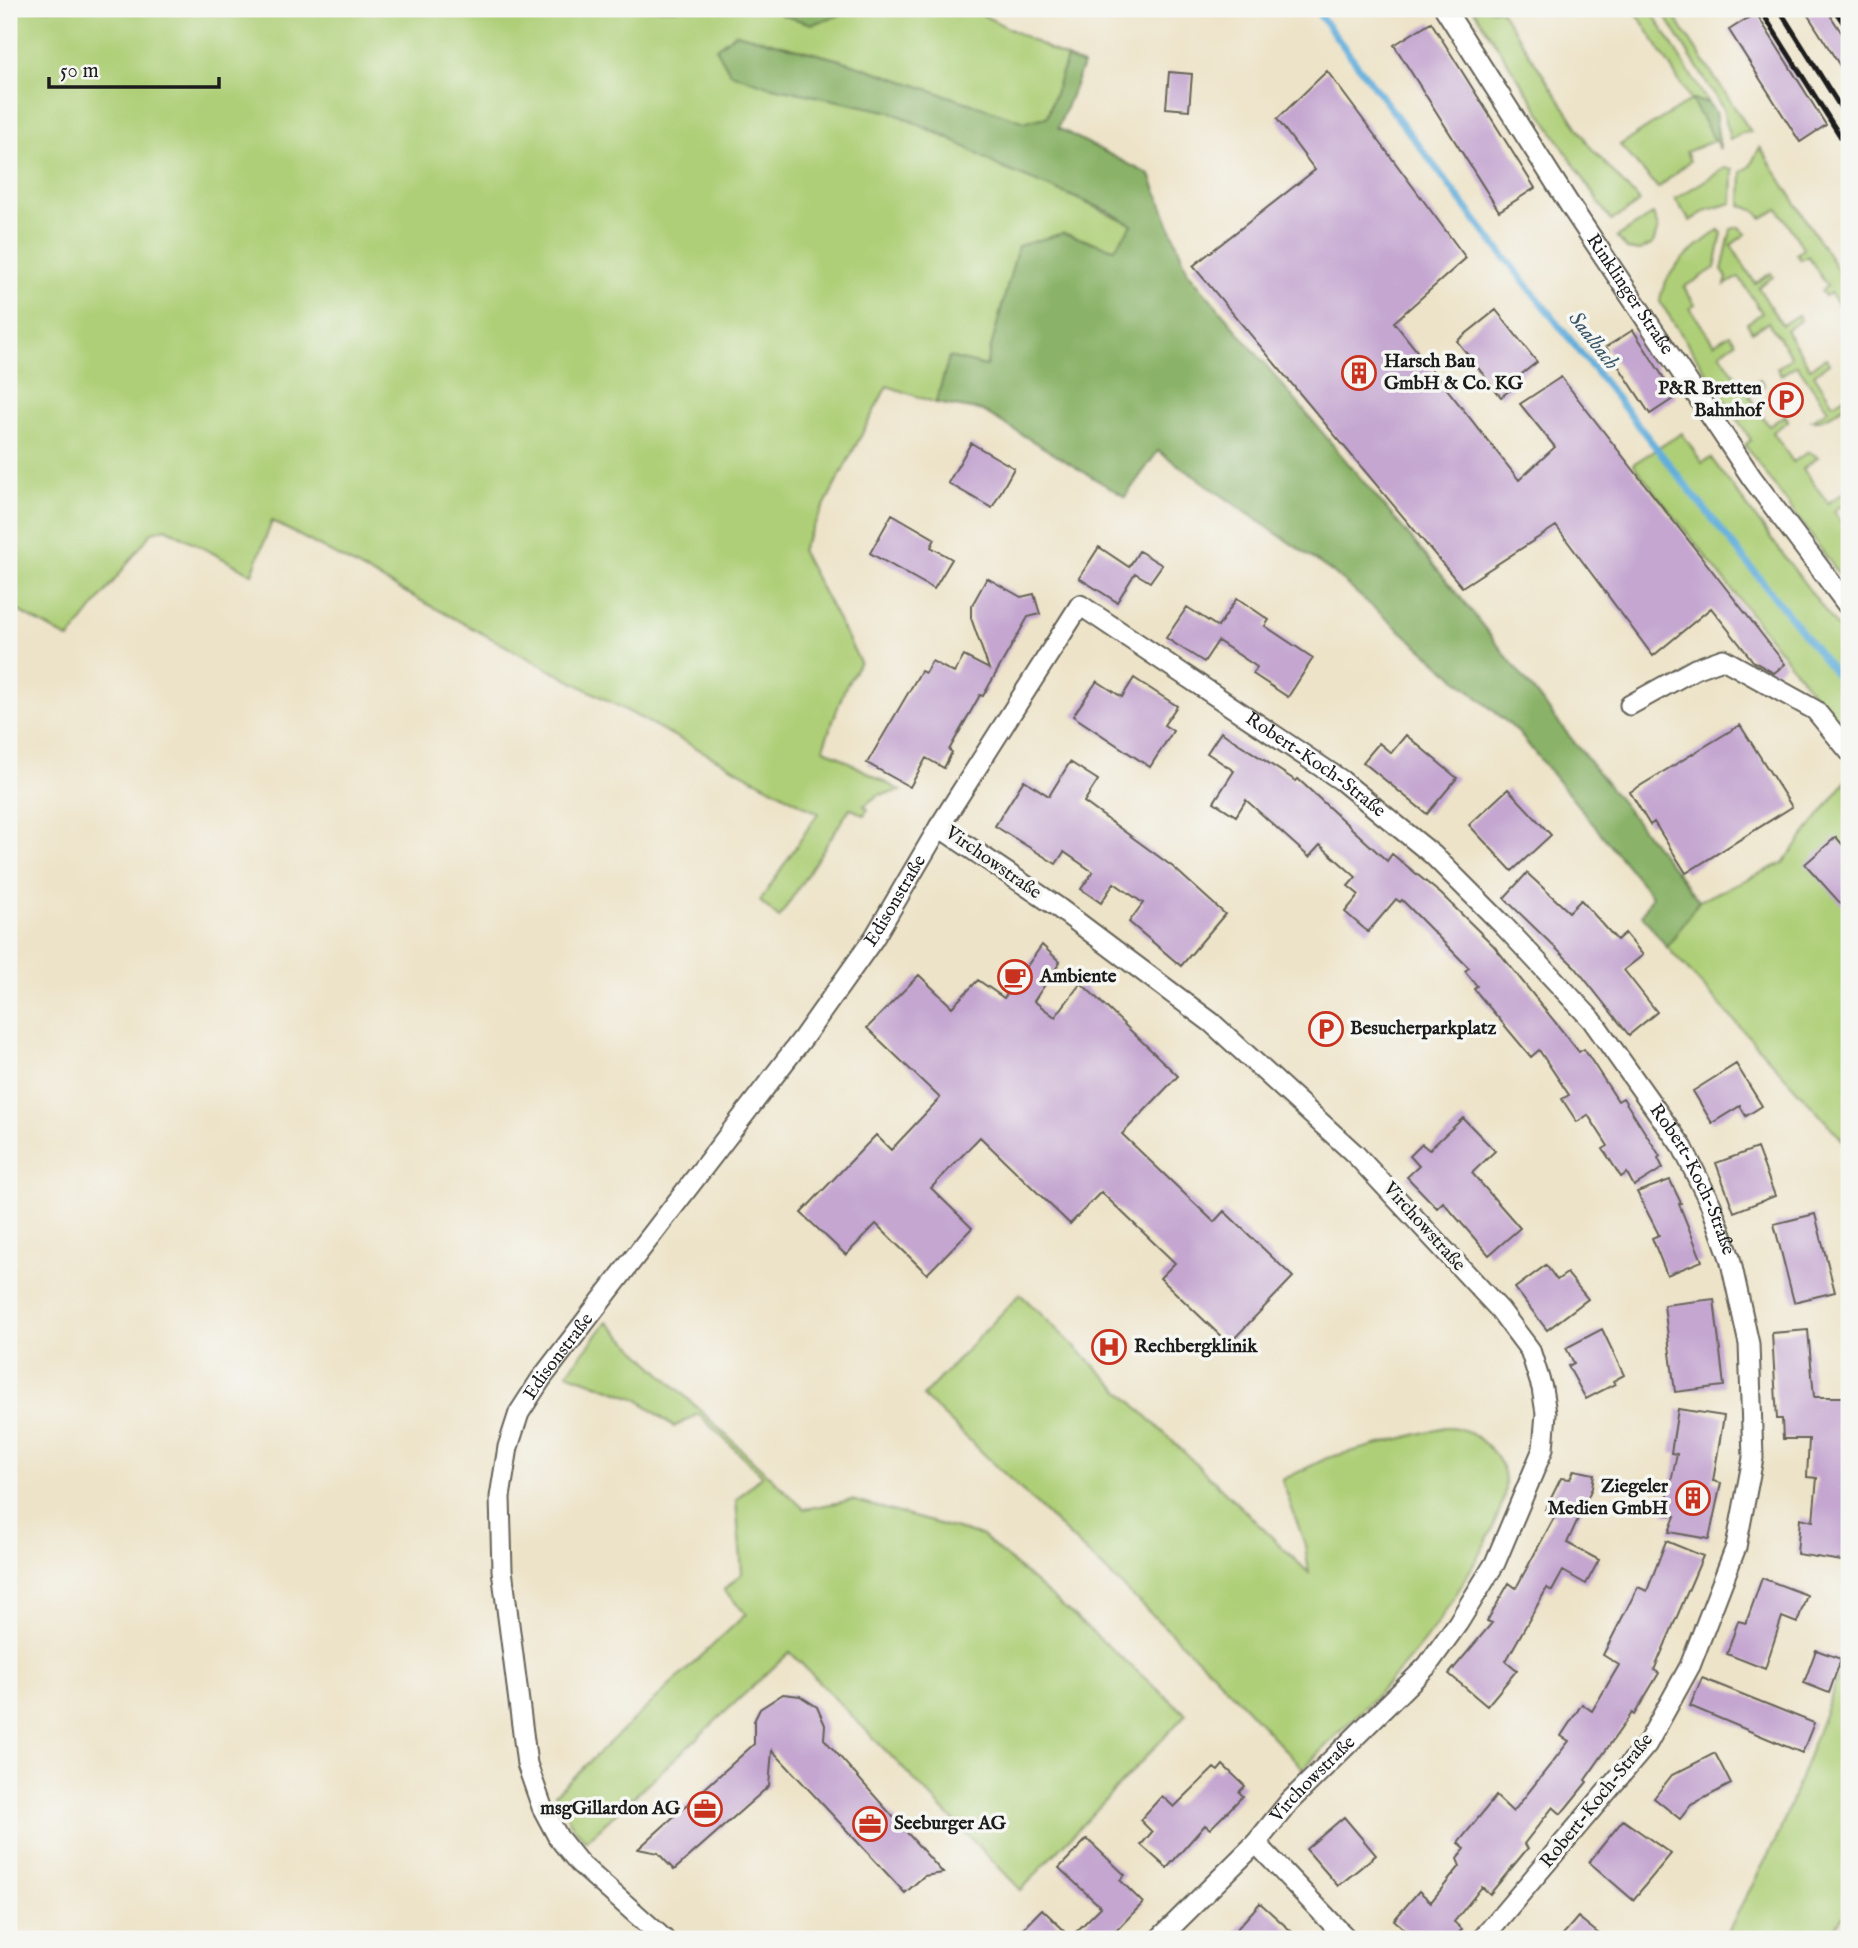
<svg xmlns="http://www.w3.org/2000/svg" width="1858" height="1948" font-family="'IM FELL English',serif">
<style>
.green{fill:#aecf77;stroke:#65764a;stroke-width:2}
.forest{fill:#8ab268;stroke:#536742;stroke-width:2}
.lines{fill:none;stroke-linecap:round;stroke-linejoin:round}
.stream{stroke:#62aedb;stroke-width:7}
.building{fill:#c4a6d0}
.street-casing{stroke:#656258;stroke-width:23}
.street{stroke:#fff;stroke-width:19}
.rail{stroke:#1c1c1c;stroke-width:5}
.labels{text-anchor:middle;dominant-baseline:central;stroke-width:7;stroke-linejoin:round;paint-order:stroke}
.street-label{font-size:19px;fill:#1c1c1c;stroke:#f6f6f2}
.poi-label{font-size:19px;font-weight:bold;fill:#1c1c1c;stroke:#f6f6f2;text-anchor:start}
.water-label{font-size:21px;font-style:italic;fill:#385668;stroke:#f6f6f2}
</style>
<rect width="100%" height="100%" fill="#f6f6f2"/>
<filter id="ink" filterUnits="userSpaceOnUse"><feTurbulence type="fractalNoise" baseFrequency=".0143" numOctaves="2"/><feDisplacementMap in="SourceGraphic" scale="14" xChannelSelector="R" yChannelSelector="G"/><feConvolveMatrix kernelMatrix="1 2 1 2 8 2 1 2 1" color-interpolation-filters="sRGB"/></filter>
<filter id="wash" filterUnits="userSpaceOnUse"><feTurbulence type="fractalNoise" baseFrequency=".00686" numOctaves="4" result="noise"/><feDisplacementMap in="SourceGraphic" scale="28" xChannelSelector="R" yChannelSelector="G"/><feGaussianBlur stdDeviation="1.57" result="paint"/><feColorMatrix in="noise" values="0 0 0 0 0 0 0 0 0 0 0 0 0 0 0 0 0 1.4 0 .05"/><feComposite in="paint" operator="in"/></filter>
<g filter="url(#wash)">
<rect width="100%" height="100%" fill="#ede3c8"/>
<!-- green -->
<path class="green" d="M 9,9 L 779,9 L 781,15 L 812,24 L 859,9 L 971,9 L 1067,58 L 1047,117 L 1025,122 L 844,61 L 736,33 L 768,86 L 891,112 L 1133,225 L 1114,249 L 1063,234 L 1019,246 L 986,366 L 949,357 L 936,403 L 887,386 L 801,550 L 860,662 L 845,688 L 823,748 L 901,791 L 878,795 L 864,806 L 868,809 L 864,815 L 850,808 L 779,918 L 760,901 L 818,813 L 272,521 L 252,574 L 166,528 L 152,532 L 69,639 L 9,606 Z
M 1473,9 L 1500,9 L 1591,148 L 1640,202 L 1611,221 Z
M 1634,9 L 1650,9 L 1708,103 L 1692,100 L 1716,140 L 1686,152 L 1690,161 L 1658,188 L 1620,145 L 1691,100 Z
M 1661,9 L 1669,9 L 1751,132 L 1742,133 L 1730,140 L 1723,109 Z
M 1760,147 L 1849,288 L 1849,320 L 1831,293 L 1825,296 L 1821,291 L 1827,286 L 1808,256 L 1801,260 L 1796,254 L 1804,249 L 1778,209 L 1762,218 L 1755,211 L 1741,205 L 1742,172 L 1750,166 Z
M 1725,168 L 1733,169 L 1732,203 L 1707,210 L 1690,221 L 1675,199 Z
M 1653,214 L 1658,228 L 1653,244 L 1639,251 L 1627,249 L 1617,237 Z
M 1739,227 L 1746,234 L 1731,245 L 1755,283 L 1771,273 L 1773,277 L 1758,287 L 1782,325 L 1798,315 L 1801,320 L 1786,330 L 1810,368 L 1826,358 L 1829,363 L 1814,374 L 1833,404 L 1849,394 C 1849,407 1824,422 1812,420 L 1828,410 L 1797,365 L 1781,375 L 1777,368 L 1792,357 L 1768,322 L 1752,332 L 1747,323 L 1762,313 L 1739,277 L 1725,285 L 1727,278 L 1722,270 L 1731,229 Z
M 1719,230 L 1722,233 L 1715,268 L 1684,287 L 1695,305 L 1690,308 L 1714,344 L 1730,334 L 1736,342 L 1720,353 L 1744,389 L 1760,379 L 1764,385 L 1749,396 L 1769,426 L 1785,415 L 1788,421 L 1773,432 L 1793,462 L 1809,452 L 1818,457 L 1803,469 L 1828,503 L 1843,493 L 1849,500 L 1834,511 L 1849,533 L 1849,588 L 1745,445 L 1751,440 L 1660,302 C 1662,271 1696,246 1719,230 Z
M 1682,433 L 1702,463 L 1711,458 L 1849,643 L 1849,739 L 1633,464 Z
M 1849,777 L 1849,1147 L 1667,947 L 1699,901 L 1783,863 Z
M 1020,1294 L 1309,1573 L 1305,1545 L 1282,1480 L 1327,1458 L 1445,1427 C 1463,1426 1478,1436 1490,1449 C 1500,1459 1506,1472 1505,1487 C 1504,1523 1444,1616 1421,1645 C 1386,1689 1342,1728 1303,1769 L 1214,1674 L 923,1396 Z
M 607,1322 L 804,1509 L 852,1500 L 982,1536 L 1186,1714 L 1021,1890 L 790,1652 L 586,1841 L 571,1824 L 555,1794 L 746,1614 L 724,1590 L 742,1573 L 736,1500 L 762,1475 L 698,1414 L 674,1427 L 637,1399 L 567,1373 Z
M 1849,1649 L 1849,1909 L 1826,1939 L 1724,1939 L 1778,1836 Z"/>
<!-- forest -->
<path class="forest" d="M 779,9 L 859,9 L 812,24 L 781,15 Z
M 736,33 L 844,61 L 1025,122 L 1047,117 L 1067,58 L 1083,65 L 1058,128 L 1150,175 L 1188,272 L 1456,592 L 1699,901 L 1667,947 L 1642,915 L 1652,896 L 1517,731 L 1332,572 L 1158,451 L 1125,497 L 983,411 L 936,403 L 949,357 L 986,366 L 1018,246 L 1063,233 L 1114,249 L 1132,225 L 1108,211 L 1000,167 L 946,136 L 891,112 L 768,86 L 730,73 L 716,48 Z
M 1691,100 L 1708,103 L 1715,112 L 1720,149 Z"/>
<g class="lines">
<!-- stream -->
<path class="stream" d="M 1315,9 L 1484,231 L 1849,691"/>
</g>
<g id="blocks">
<!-- building -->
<path class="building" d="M 1804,9 L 1826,9 L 1849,44 L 1849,80 Z
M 1756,13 L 1826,125 L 1800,142 L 1729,30 Z
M 1431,22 L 1535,188 L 1499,211 L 1394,45 Z
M 1327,71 L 1466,258 L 1394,322 L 1519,480 L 1555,447 L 1520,404 L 1561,377 L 1785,664 L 1774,673 L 1753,661 L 1711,608 L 1653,656 L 1556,526 L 1462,587 L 1193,266 L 1315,170 L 1277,119 Z
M 1169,72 L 1192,74 L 1189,110 L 1166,108 Z
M 1496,310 L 1537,362 L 1513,381 L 1516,385 L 1501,397 L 1457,341 Z
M 1633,330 L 1676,397 L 1650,414 L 1606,347 Z
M 971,443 L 1014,468 L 992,508 L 948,483 Z
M 892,514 L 935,539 L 931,547 L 952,559 L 934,589 L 870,553 Z
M 1099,547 L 1129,567 L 1139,551 L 1162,565 L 1150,582 L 1135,573 L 1117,602 L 1079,578 Z
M 987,578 L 1021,597 L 1034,594 L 1040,614 L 1028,617 L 983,696 L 980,695 L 949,750 L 952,752 L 944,768 L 926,758 L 910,787 L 867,763 L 921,671 L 925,673 L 932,661 L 954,673 L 964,656 L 989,669 L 971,618 L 971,607 Z
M 1237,598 L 1269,620 L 1265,626 L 1313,658 L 1288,697 L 1253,674 L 1257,667 L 1218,641 L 1204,662 L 1166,638 L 1187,607 L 1218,627 Z
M 1134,678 L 1177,706 L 1164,725 L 1173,731 L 1150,767 L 1073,716 L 1097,681 L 1122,697 Z
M 1740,725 L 1792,807 L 1686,873 L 1654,822 L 1650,825 L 1630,792 Z
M 1221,732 L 1296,781 L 1298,779 L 1387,861 L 1392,854 L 1441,894 L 1494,946 L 1579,1052 L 1584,1049 L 1618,1101 L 1623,1098 L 1660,1156 L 1658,1158 L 1663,1168 L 1634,1186 L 1627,1173 L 1621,1177 L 1603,1149 L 1608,1146 L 1588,1115 L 1577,1122 L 1562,1099 L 1569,1095 L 1539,1050 L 1531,1057 L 1474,989 L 1477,986 L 1465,971 L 1469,968 L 1402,900 L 1400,902 L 1396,899 L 1368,932 L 1345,912 L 1359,895 L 1348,886 L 1356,877 L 1320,845 L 1309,857 L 1246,800 L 1236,816 L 1214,802 L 1234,771 L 1207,753 Z
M 1406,735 L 1457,778 L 1427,814 L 1363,762 L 1379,743 L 1391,753 Z
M 1070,762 L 1098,780 L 1084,802 L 1173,867 L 1225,914 L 1181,966 L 1129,922 L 1143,903 L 1114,883 L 1101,903 L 1081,889 L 1093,872 L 1064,852 L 1056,864 L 995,826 L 1024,780 L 1049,796 Z
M 1508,789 L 1551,835 L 1512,871 L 1469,825 Z
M 1836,837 L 1849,852 L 1849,913 L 1805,864 Z
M 1527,873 L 1569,912 L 1581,900 L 1617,940 L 1625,933 L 1643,955 L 1624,970 L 1657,1012 L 1629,1035 L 1575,967 L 1504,898 Z
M 1042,945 L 1060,962 L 1034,1001 L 1055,1017 L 1081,983 L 1178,1076 L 1122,1134 L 1214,1222 L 1224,1211 L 1293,1277 L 1229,1344 L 1160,1278 L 1175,1263 L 1101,1192 L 1070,1224 L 980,1137 L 931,1188 L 972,1228 L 927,1274 L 876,1224 L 846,1255 L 801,1213 L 876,1135 L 891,1150 L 940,1098 L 867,1028 L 919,975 L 952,1007 L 978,980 L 1004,998 Z
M 1736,1064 L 1762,1106 L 1746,1116 L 1740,1106 L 1712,1123 L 1693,1091 Z
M 1463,1118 L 1495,1151 L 1472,1173 L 1520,1228 L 1489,1255 L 1443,1202 L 1437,1208 L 1407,1177 L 1419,1166 L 1410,1156 L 1422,1144 L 1429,1150 Z
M 1757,1148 L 1775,1196 L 1734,1212 L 1716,1163 Z
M 1670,1180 L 1681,1203 L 1679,1204 L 1702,1261 L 1667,1275 L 1652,1238 L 1659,1235 L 1637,1192 Z
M 1815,1214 L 1835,1292 L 1794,1302 L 1774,1224 Z
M 1546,1265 L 1557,1280 L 1567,1273 L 1588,1299 L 1547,1330 L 1515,1288 Z
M 1714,1299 L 1724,1386 L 1675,1392 L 1664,1305 Z
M 1602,1329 L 1624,1375 L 1613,1381 L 1615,1384 L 1586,1399 L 1568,1366 L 1574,1363 L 1566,1348 Z
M 1808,1330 L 1814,1397 L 1846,1397 L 1849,1562 L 1797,1554 L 1800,1518 L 1813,1521 L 1817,1478 L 1807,1477 L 1809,1439 L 1783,1439 L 1782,1419 L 1777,1419 L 1772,1333 Z
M 1678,1409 L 1724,1416 L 1713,1481 L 1721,1483 L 1709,1539 L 1669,1532 L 1675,1516 L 1664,1514 L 1677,1454 L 1671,1453 Z
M 1574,1470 L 1594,1474 L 1592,1488 L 1567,1543 L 1599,1560 L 1586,1584 L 1563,1571 L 1552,1591 L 1547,1588 L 1506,1661 L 1517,1670 L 1487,1706 L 1449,1674 L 1492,1623 L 1487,1621 L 1509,1583 L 1516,1588 L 1555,1516 L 1545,1510 L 1561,1478 L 1570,1479 Z
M 1666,1541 L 1703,1556 L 1654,1670 L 1659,1673 L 1634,1715 L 1632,1713 L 1585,1780 L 1587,1782 L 1561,1814 L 1553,1807 L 1524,1844 L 1528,1848 L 1490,1894 L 1482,1887 L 1454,1922 L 1462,1929 L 1454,1939 L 1416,1939 L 1394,1920 L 1419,1891 L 1431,1902 L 1460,1866 L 1457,1859 L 1465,1849 L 1458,1843 L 1496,1796 L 1513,1812 L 1569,1741 L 1561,1736 L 1582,1704 L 1592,1711 L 1619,1665 L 1603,1655 L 1638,1587 L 1647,1591 Z
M 1762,1578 L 1807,1595 L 1797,1623 L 1782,1617 L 1765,1669 L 1727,1654 L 1738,1621 L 1746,1623 Z
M 1816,1650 L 1841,1659 L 1829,1693 L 1804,1683 Z
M 1702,1678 L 1814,1723 L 1802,1753 L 1690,1706 Z
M 783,1694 L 800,1696 L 817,1707 L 825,1725 L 824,1739 L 943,1873 L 924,1876 L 905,1893 L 772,1750 L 769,1786 L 674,1870 L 658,1853 L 638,1849 L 754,1744 L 754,1721 L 760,1709 Z
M 1715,1753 L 1731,1784 L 1691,1805 L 1680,1819 L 1654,1798 L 1672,1775 Z
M 1223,1765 L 1245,1786 L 1239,1792 L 1243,1796 L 1210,1829 L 1205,1825 L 1167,1868 L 1141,1845 L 1152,1832 L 1140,1820 L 1162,1796 L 1174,1807 L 1214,1768 L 1218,1771 Z
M 1344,1817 L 1376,1855 L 1338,1886 L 1306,1849 Z
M 1623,1820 L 1671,1854 L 1633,1900 L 1589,1862 Z
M 1087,1839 L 1125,1875 L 1120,1880 L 1143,1903 L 1108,1939 L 1013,1939 L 1042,1909 L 1071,1937 L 1101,1907 L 1059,1868 Z
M 1260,1903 L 1300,1939 L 1228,1939 Z
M 1578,1917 L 1605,1939 L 1559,1939 Z"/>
</g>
</g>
<g filter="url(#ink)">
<use href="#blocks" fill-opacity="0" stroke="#656258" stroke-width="2"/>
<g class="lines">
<!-- street casing -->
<g class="street-casing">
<g id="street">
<path id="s1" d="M 1445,9 L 1569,204 L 1752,478 L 1849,607"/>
<path d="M 1630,705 L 1695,669 L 1723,659 L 1815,710 L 1849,751"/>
<path d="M 1256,1843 L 1347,1939"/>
<path id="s2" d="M 664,1939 L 579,1863 L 558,1837 L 542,1807 L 527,1764 L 502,1570 L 500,1497 L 508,1447 L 519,1413 L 541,1379 L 803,1038 L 874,938 L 939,827"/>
<path id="s3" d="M 1159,1939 L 1256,1843 L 1290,1801 L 1427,1666 L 1458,1623 L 1495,1563 L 1543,1449 L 1546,1413 L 1542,1388 L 1530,1350 L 1500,1310 L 1356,1155 L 1212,1023 L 1056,906 L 939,827 L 1080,605 L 1341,780 L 1433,855 L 1505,927 L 1592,1020 L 1683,1148 L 1711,1205 L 1730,1258 L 1749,1344 L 1753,1458 L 1736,1547 L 1690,1666 L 1647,1744 L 1482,1939"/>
</g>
</g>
<!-- street -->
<use href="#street" class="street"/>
<!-- rail -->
<path class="rail" d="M 1760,9 L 1849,150
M 1779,9 L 1849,121
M 1834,9 L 1849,31"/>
</g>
</g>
<!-- icons -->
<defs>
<g id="building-ring" transform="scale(1.75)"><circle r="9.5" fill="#f6f6f2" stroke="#c8321e" stroke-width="1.5"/><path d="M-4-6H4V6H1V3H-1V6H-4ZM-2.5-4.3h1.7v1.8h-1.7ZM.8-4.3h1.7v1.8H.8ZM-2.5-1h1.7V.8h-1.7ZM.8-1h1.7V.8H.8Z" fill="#c8321e"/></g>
<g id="parking-ring" transform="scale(1.75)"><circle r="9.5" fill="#f6f6f2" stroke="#c8321e" stroke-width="1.5"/><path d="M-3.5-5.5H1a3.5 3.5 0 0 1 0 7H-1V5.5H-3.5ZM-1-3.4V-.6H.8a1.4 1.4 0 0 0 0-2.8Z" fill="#c8321e"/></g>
<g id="cafe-ring" transform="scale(1.75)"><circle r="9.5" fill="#f6f6f2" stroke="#c8321e" stroke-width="1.5"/><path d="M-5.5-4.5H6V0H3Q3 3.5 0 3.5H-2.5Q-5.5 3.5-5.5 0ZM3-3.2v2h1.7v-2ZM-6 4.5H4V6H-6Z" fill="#c8321e"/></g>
<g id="hospital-ring" transform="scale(1.75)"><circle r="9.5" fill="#f6f6f2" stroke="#c8321e" stroke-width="1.5"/><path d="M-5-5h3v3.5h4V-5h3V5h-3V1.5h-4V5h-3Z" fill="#c8321e"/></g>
<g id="office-ring" transform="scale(1.75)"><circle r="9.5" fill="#f6f6f2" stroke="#c8321e" stroke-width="1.5"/><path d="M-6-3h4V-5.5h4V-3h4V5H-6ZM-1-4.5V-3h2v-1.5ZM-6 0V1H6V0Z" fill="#c8321e"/></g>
</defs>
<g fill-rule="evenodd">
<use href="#building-ring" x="1359" y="373"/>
<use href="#parking-ring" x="1786" y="400"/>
<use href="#cafe-ring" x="1015" y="977"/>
<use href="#parking-ring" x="1326" y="1029"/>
<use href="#hospital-ring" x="1109" y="1347"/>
<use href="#building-ring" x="1693" y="1498"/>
<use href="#office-ring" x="705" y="1809"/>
<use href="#office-ring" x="870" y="1824"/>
</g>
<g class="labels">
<!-- street labels -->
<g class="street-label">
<text stroke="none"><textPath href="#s1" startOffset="340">Rinklinger Straße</textPath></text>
<text stroke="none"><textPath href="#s3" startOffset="2072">Robert-Koch-Straße</textPath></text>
<text transform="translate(993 863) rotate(35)">Virchowstraße</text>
<text stroke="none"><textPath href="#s2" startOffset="1218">Edisonstraße</textPath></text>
<text stroke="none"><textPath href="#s3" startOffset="2639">Robert-Koch-Straße</textPath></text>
<text transform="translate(1424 1227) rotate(48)">Virchowstraße</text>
<text stroke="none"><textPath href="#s2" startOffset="651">Edisonstraße</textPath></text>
<text stroke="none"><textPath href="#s3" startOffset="222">Virchowstraße</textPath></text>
<text transform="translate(1597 1801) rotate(-51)">Robert-Koch-Straße</text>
</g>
<!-- poi labels -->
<g class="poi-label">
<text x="1384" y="362">Harsch Bau<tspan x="1384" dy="22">GmbH &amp; Co. KG</tspan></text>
<text x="1762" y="389" text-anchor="end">P&amp;R Bretten<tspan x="1762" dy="22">Bahnhof</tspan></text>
<text x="1040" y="977">Ambiente</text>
<text x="1350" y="1029">Besucherparkplatz</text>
<text x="1134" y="1347">Rechbergklinik</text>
<text x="1668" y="1487" text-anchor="end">Ziegeler<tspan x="1668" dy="22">Medien GmbH</tspan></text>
<text x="680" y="1809" text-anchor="end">msgGillardon AG</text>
<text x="894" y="1824">Seeburger AG</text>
</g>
<!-- water labels -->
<g class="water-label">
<text transform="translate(1593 341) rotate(52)">Saalbach</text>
</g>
</g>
<!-- margin -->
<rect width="1858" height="1948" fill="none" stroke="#f6f6f2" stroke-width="35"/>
<!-- scale -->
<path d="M49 77v10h170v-10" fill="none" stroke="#1c1c1c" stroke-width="3.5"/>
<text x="60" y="77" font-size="21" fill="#1c1c1c" stroke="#f6f6f2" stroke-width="5" paint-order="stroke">50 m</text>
</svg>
